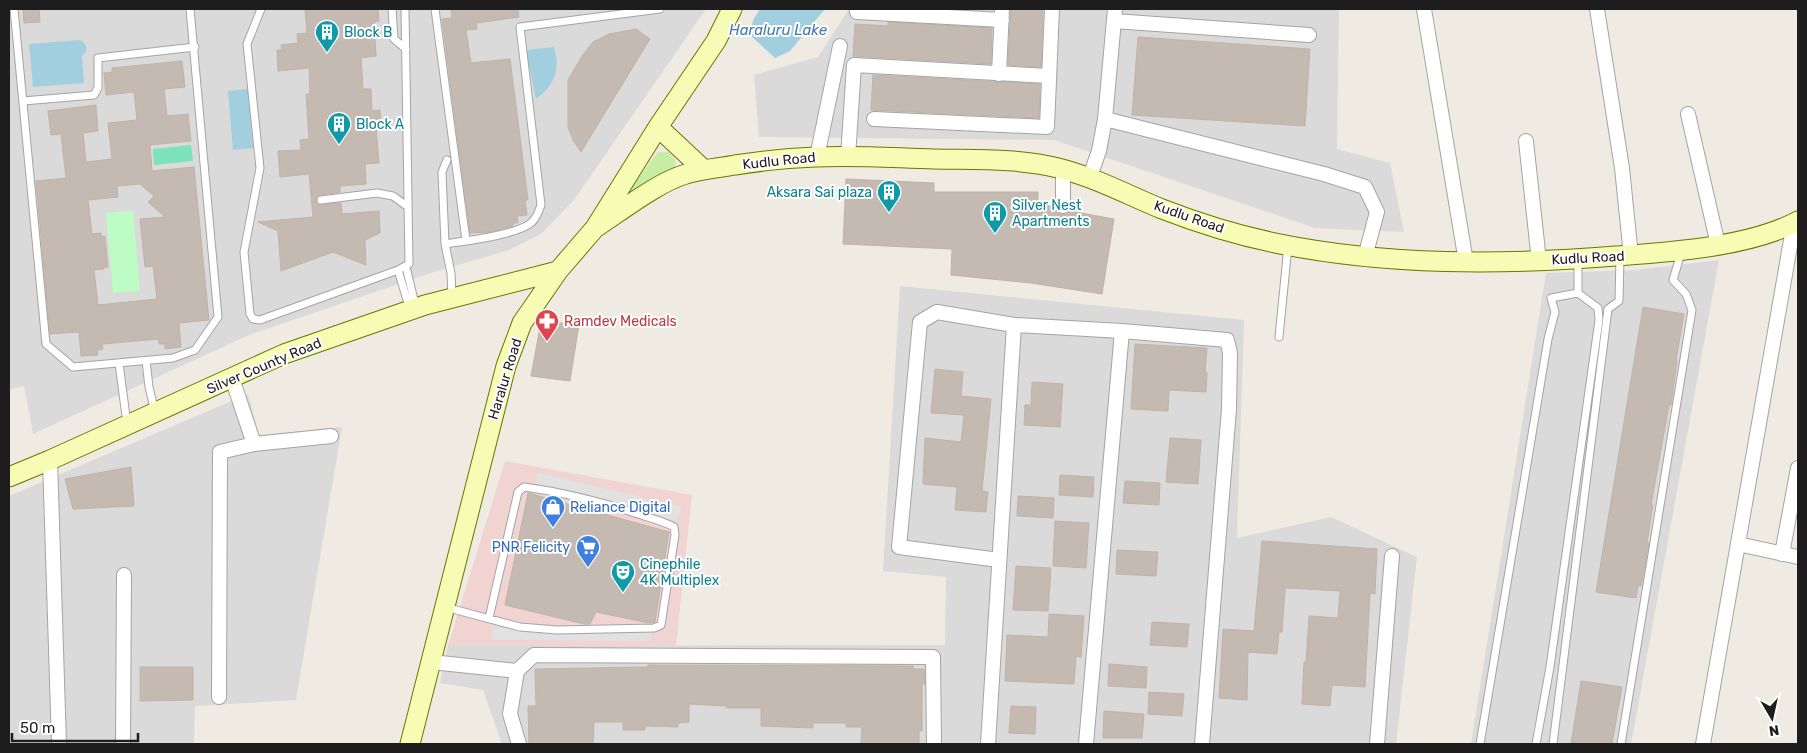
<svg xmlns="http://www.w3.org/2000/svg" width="1807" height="753" font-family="Rubik,sans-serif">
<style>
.residential{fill:#dbdada}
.commercial{fill:#f1d3d1}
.grass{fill:#c6eca6}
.park{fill:#bdfcc4}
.pitch{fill:#7de2be}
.parking{fill:#e1e1e1}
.water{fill:#a1cfdf}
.building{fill:#c4bab2;stroke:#c1b2a4;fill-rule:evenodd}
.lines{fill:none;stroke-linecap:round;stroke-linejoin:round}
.lane-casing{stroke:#a4a4a4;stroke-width:9}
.street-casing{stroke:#a4a4a4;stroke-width:16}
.secondary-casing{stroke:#677800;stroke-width:21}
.lane{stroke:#fff;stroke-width:7}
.street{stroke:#fff;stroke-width:14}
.secondary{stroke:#f6fcb3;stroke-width:19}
.labels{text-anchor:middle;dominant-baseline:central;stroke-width:4;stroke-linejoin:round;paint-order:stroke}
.culture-label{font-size:14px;fill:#0d838f;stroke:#fff;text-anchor:start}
.street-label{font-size:14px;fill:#1d1d1d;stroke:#fff}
.health-label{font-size:14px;fill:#be3a42;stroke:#fff;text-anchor:start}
.shop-label{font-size:14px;fill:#366cbe;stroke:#fff;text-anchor:start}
.water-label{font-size:15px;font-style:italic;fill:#4678b1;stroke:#fff}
</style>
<rect width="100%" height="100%" fill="#efebe3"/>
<!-- residential -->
<path class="residential" d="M 9,9 L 706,9 L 574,200 L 541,234 L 509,250 L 431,273 L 249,335 L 33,434 L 24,386 L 9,390 Z
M 849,9 L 1339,9 L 1337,149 L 1390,163 L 1404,232 L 1315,228 L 1054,140 L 759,137 L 754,75 L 818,57 Z
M 1719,260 L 1631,744 L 1471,744 L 1546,273 L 1634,270 Z
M 900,286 L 1244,320 L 1237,538 L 1331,517 L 1417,557 L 1396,744 L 502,744 L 483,690 L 440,683 L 448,646 L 945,645 L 946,577 L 883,571 Z
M 248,394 L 259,435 L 342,427 L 296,700 L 195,706 L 194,744 L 9,744 L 9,496 Z"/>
<!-- commercial -->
<path class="commercial" d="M 505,461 L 692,495 L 676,646 L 448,646 Z"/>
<!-- grass -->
<path class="grass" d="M 658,152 L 668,152 L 674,158 L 676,164 L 672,170 L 635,201 L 626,195 Z"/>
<!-- park -->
<path class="park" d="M 133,210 L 140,291 L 113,293 L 106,213 Z"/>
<!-- pitch -->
<path class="pitch" d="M 191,145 L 193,161 L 154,165 L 153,149 Z"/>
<!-- parking -->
<path class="parking" d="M 538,473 L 681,506 L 678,521 L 535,488 Z
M 493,628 L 652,632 L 651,641 L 492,640 Z"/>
<!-- water -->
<path class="water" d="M 760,9 L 825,9 L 790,51 L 775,58 L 750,35 L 753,20 Z
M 80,40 C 86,44 87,45 86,52 L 82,56 L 84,83 L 33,87 L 29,44 Z
M 554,47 C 561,69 554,86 536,99 L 526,50 Z
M 248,89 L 253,148 L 233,150 L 228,91 Z"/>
<!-- building -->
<path class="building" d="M 23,9 L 39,9 L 40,22 L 24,23 Z
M 305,9 L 378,9 L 379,21 L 374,22 L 376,56 L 361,58 L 363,89 L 371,89 L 372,111 L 380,110 L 381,127 L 376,127 L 379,163 L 365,164 L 366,184 L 340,186 L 340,192 L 320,195 L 316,200 L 317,204 L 321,205 L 341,203 L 342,214 L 379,211 L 380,233 L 365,240 L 366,265 L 333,252 L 281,271 L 278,231 L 258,222 L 313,217 L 309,174 L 280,177 L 278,151 L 301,150 L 300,140 L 309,139 L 306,94 L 310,94 L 309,68 L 278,71 L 277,50 L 282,50 L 281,45 L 298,43 L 297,34 L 307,33 Z
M 451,9 L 518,9 L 519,17 L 476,23 L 477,29 L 466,30 L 471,63 L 510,59 L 528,200 L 525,200 L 527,215 L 517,216 L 518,223 L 513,223 L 513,226 L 489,232 L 470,233 L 442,19 L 452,18 Z
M 1011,9 L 1043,9 L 1041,67 L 1008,65 Z
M 888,22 L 992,28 L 991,64 L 853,56 L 855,24 L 888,26 Z
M 636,29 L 650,39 L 581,152 L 573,140 L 568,127 L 568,80 L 582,56 L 593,42 L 609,34 Z
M 1138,37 L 1310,49 L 1305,126 L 1132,115 Z
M 182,61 L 185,87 L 164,89 L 167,116 L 188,114 L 191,141 L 150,145 L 152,171 L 194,167 L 209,320 L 179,323 L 181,347 L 165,349 L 165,344 L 159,344 L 159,339 L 102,344 L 103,349 L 97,350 L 98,355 L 81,356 L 79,332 L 50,334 L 36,181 L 66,178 L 61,134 L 51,135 L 48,111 L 96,105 L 98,131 L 83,133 L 86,162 L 112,159 L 108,123 L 137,120 L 134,92 L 106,95 L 104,73 L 112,72 L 112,68 ZM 140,184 L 154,196 L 148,202 L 165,217 L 140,219 L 145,267 L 153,266 L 157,299 L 98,305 L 94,270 L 104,269 L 103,268 L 108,267 L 105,236 L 101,237 L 101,233 L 92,234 L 88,200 L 118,197 L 117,186 Z
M 873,75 L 1040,84 L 1039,118 L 871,110 Z
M 846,179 L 934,183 L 934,192 L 1038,192 L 1038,204 L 1055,207 L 1059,214 L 1067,214 L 1070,211 L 1114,219 L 1102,294 L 1031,283 L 951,275 L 952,249 L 843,244 Z
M 1643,307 L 1684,314 L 1676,360 L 1677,361 L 1671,405 L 1669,405 L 1651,505 L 1653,505 L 1647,543 L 1649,543 L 1641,586 L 1638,586 L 1636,598 L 1596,592 Z
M 541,322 L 579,324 L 570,381 L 531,376 Z
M 1135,344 L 1207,348 L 1205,372 L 1207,372 L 1206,392 L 1169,390 L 1168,411 L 1131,409 Z
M 935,369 L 963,372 L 961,396 L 991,399 L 982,491 L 988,492 L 986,512 L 955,510 L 957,487 L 923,484 L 925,438 L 961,442 L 964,415 L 931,413 Z
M 1032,382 L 1063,384 L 1060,427 L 1024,425 L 1025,405 L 1031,405 Z
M 1170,438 L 1201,440 L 1198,484 L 1166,482 Z
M 131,467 L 134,506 L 73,509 L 65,479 Z
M 1060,475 L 1094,477 L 1093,497 L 1059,495 Z
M 1125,481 L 1160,483 L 1159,505 L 1123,503 Z
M 528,493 L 669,532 L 655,622 L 649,623 L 596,612 L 590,624 L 584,624 L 505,605 Z
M 1018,496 L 1054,498 L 1053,518 L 1017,516 Z
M 1055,521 L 1089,523 L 1086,568 L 1053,566 Z
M 1262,541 L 1377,549 L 1375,594 L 1370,593 L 1365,687 L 1332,685 L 1330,706 L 1302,704 L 1304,662 L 1306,662 L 1309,616 L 1338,618 L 1340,591 L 1287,588 L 1285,589 L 1282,632 L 1279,632 L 1277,654 L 1248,652 L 1247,700 L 1219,698 L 1223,629 L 1254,631 Z
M 1117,550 L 1158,552 L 1156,576 L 1116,574 Z
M 1016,566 L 1051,568 L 1048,611 L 1013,610 Z
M 1049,614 L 1084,616 L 1081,657 L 1076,656 L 1074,684 L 1005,681 L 1007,635 L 1048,637 Z
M 1152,622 L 1189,624 L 1187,647 L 1150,645 Z
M 1109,664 L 1147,667 L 1146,688 L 1108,686 Z
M 648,665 L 913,666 L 913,669 L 924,669 L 925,684 L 922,684 L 922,731 L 919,731 L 919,744 L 861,744 L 862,727 L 846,727 L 846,723 L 813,723 L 813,728 L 761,726 L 761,708 L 727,708 L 727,706 L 689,704 L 689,722 L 678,723 L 678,727 L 645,726 L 645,730 L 623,730 L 623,722 L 594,722 L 593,744 L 529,744 L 528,706 L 536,706 L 535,669 L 648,667 Z
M 140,667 L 193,667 L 193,700 L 140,701 Z
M 1581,681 L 1622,687 L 1612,744 L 1571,744 Z
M 1149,692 L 1184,694 L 1182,716 L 1148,714 Z
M 1011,706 L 1036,707 L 1035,734 L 1009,733 Z
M 1104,711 L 1144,714 L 1142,738 L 1103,738 Z"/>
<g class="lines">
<!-- lane casing -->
<g class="lane-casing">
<path id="lane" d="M 14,9 L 46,344 L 73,367 L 173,358 L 195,350 L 218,317 L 190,9
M 261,9 L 247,44 L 260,168 L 244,252 L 250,314 L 253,319 L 260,320 L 398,270 L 409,264 L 405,9
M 392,9 L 394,39 L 406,49
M 435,9 L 466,240
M 23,101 L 94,95 L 98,88 L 98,58 L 195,47
M 321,200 L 377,193 L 393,196 L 408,207
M 445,244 L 442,172 L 447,160
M 406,267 L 416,308
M 398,270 L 410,310
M 1578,293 L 1578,260
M 452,297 L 451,273 L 445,244 C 465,241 518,235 532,222 C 536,218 539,211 541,205 L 520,27 L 660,9
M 1279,337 L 1288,246
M 146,361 L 149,387 L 155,412
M 119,363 L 127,424
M 445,607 L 520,627 L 557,630 L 654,628 L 661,625 L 675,535 L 674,527 C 663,521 650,518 638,514 C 601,502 562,492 524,487 L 518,492 L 489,618
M 1480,744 L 1548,339 L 1555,312 L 1551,298 L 1578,293 L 1598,308 L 1599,320 L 1550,667 L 1536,744
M 1553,744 L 1608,309 L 1619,301 L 1620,256
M 1621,744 L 1692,310 L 1686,294 L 1673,280 L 1681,253"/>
</g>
<!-- street casing -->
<g class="street-casing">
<path id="street" d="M 1424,9 L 1466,262
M 1597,9 L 1622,168 L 1631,256
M 857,12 L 1002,20
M 1114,21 L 1309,35
M 999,74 L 1002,9
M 1688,114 L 1718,245
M 874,119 L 1047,127 L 1052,9
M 1105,119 L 1324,174 L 1365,187 L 1377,212 L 1365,257
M 1526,141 L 1539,261
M 817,157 L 840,46
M 848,157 L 854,65 L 1049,76
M 1089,179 L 1099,151 L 1105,119 L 1115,9
M 1063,206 L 1063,170
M 254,444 L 331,436
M 50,460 L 59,744
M 1738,544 L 1798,557
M 1782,554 L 1798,468
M 999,560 L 899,547 L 920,322 L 937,312 L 1014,325 L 1122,331 L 1227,340 L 1230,353 L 1229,409 L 1202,744
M 431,662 L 517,671
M 219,697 L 220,452 L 254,444 L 232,378
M 123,744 L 124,575
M 519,744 L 510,714 L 517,671 L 534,655 L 933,657 L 934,744
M 988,744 L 1014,325
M 1086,744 L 1122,331
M 1377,744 L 1392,556
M 1703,744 L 1794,223"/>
</g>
<!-- secondary casing -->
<g class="secondary-casing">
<path id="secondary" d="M 658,127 L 704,170
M 595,228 C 620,212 658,182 686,174 C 702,169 719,168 735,165 C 761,161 789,158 815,157 C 855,155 895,158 934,159 C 974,160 1018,158 1058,168 C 1094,177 1128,195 1162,209 C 1198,223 1237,235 1275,243 C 1387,266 1503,265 1616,256 C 1671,252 1749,247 1798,221
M 9,477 L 50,460 L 284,354 L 425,305 L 558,271
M 410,744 L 506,366 L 522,323 L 558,271 L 595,228 L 658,127 L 716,41 L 732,9"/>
</g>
<!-- lane -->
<use href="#lane" class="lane"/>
<!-- street -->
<use href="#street" class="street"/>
<!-- secondary -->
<use href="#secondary" class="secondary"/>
</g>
<!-- icons -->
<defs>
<g id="building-pin" transform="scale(1.25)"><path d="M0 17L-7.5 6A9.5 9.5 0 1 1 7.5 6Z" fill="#0f9aa8" stroke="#fff"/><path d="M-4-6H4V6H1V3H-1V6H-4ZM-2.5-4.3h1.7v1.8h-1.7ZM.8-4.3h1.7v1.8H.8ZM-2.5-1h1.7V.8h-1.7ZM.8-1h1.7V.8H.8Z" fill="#fff"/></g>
<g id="pharmacy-pin" transform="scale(1.25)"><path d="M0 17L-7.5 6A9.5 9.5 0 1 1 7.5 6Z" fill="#e0444e" stroke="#fff"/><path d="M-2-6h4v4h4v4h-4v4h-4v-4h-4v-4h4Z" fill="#fff"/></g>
<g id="shop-pin" transform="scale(1.25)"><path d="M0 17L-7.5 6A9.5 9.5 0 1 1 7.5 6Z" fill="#3f7fe0" stroke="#fff"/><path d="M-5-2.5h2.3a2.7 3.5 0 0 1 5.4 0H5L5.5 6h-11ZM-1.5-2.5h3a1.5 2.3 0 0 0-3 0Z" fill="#fff"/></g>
<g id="supermarket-pin" transform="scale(1.25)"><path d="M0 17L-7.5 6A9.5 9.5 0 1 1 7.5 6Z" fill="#3f7fe0" stroke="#fff"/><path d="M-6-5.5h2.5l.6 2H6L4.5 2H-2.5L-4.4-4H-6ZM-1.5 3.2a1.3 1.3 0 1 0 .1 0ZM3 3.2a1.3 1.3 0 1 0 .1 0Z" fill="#fff"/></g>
<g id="theatre-pin" transform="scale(1.25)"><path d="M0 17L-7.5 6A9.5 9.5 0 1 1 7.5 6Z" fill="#0f9aa8" stroke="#fff"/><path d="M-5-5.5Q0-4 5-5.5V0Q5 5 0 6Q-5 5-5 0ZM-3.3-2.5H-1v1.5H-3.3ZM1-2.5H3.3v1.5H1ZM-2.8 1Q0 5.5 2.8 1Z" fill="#fff"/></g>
</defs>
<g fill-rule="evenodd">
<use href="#building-pin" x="327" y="32"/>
<use href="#building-pin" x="339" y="124"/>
<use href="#building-pin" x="889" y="192"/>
<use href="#building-pin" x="995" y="213"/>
<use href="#pharmacy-pin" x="547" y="321"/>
<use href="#shop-pin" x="553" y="507"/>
<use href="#supermarket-pin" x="588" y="547"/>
<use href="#theatre-pin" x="623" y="572"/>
</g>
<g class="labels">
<!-- culture labels -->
<g class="culture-label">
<text x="344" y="32">Block B</text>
<text x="356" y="124">Block A</text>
<text x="872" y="192" text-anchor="end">Aksara Sai plaza</text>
<text x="1012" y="205">Silver Nest<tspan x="1012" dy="16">Apartments</tspan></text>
<text x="640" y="564">Cinephile<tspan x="640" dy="16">4K Multiplex</tspan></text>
</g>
<!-- street labels -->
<g class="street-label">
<text transform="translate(779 161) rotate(-6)">Kudlu Road</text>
<text transform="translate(1189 217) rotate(19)">Kudlu Road</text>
<text transform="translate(1588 258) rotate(-3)">Kudlu Road</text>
<text transform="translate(264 366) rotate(-23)">Silver County Road</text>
<text transform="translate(505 379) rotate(-73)">Haralur Road</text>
</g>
<!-- health labels -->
<g class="health-label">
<text x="564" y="321">Ramdev Medicals</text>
</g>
<!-- shop labels -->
<g class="shop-label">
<text x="570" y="507">Reliance Digital</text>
<text x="570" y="547" text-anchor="end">PNR Felicity</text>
</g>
<!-- water labels -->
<g class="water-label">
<text x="778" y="30">Haraluru Lake</text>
</g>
</g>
<!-- border -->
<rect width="1807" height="753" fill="none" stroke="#1d1d1d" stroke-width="20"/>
<!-- north arrow -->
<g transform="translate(1772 718) rotate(171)" stroke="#ffffff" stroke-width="4" paint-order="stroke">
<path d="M0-4L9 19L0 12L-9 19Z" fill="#1d1d1d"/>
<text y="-8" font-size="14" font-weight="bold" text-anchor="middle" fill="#1d1d1d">N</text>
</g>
<!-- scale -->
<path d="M12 733v8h126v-8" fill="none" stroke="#1d1d1d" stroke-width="2.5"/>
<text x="20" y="733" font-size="15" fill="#1d1d1d" stroke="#ffffff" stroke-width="4" paint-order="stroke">50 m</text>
</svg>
